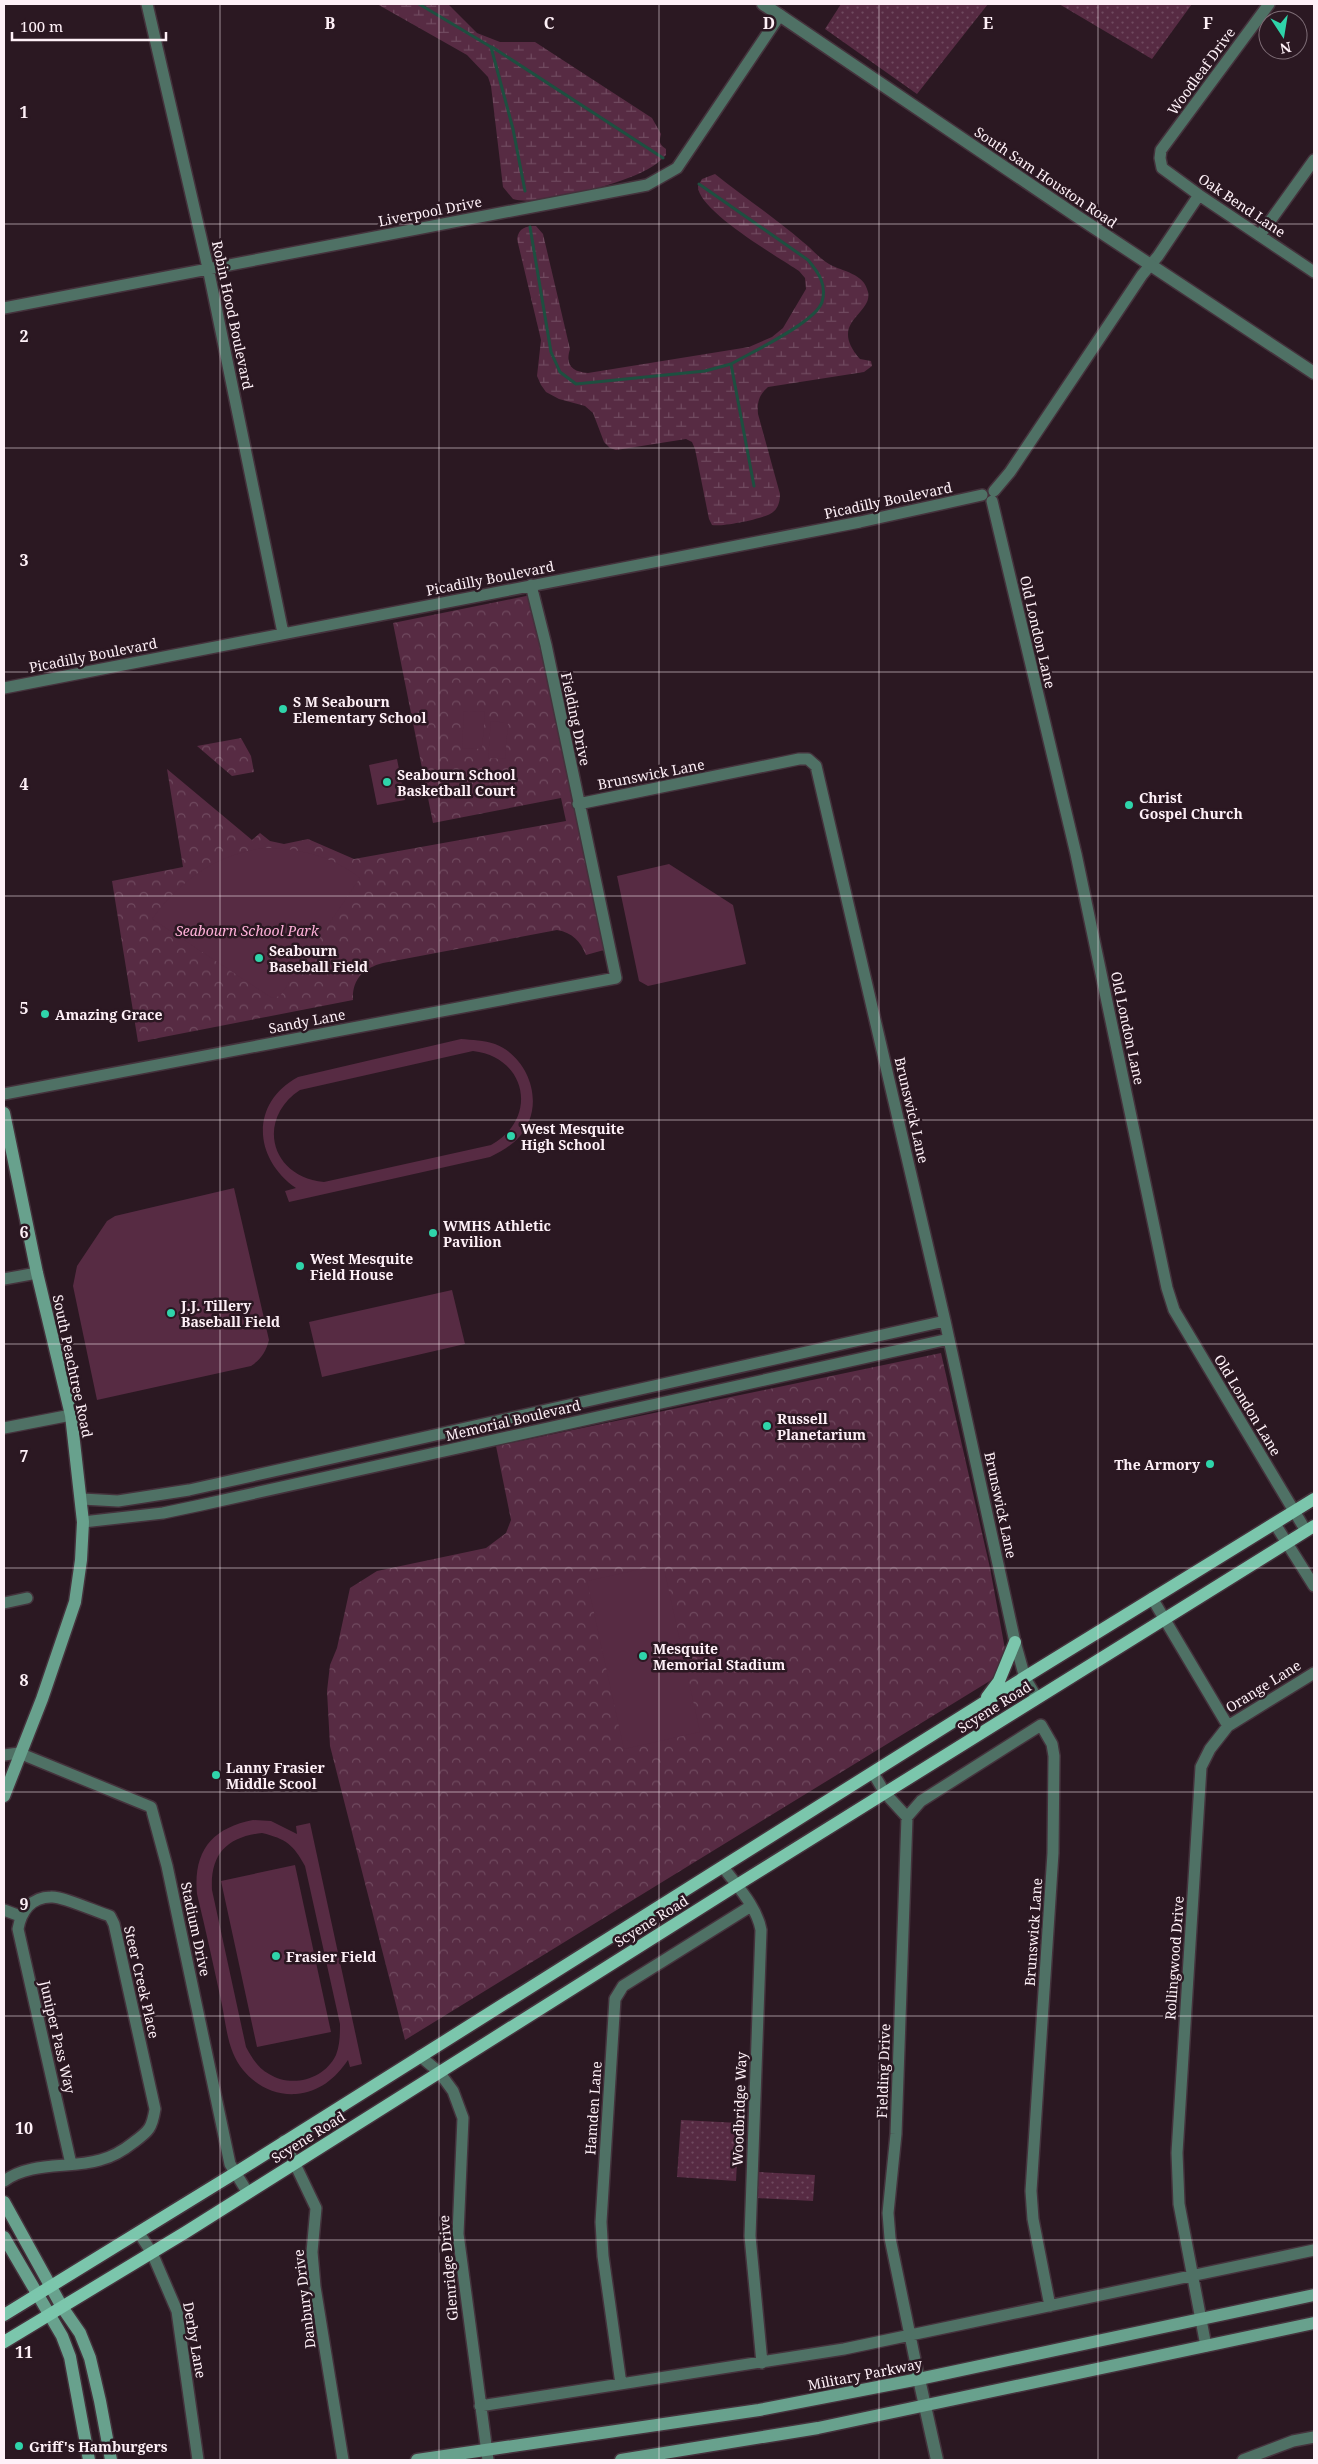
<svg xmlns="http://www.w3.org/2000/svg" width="1318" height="2464" font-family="'Noto Serif',serif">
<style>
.grass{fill:url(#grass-dots)}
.wetland{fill:url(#wetland-marsh)}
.park{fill:url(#park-crowns)}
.pitch{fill:#572b43;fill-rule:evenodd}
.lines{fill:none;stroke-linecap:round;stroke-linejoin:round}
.stream{stroke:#1e4f40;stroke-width:3}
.minor-casing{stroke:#44323c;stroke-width:14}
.tertiary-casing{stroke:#44323c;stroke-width:15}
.secondary-casing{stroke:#44323c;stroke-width:15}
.primary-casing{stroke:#44323c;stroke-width:15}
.minor{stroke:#4f7165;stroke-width:11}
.tertiary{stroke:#4f7165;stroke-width:12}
.secondary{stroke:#68a18d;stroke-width:12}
.primary{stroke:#7bc6ac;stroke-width:12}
.grid{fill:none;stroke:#fef0f7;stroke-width:1;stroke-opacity:0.55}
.poi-dot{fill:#2fd4aa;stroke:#2b1822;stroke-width:2}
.labels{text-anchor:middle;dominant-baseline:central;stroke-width:5;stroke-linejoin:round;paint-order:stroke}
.street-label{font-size:14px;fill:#fef0f7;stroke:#2b1822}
.poi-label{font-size:14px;font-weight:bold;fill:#fef0f7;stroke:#2b1822;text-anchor:start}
.park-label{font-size:14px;font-style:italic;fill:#feb0d8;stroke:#2b1822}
.grid-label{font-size:16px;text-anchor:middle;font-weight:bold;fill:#fef0f7;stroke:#2b1822;stroke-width:5;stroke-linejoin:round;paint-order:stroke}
</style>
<defs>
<pattern id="grass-dots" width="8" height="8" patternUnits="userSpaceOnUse" patternTransform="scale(1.25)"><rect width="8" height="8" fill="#572b43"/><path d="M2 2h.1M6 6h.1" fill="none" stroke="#704a5f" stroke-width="1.8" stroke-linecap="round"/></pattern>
<pattern id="wetland-marsh" width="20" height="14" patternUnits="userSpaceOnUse" patternTransform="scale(1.25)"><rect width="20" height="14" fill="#572b43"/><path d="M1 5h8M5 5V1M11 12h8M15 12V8" fill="none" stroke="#704a5f"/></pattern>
<pattern id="park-crowns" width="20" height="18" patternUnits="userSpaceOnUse" patternTransform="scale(1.25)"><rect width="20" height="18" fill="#572b43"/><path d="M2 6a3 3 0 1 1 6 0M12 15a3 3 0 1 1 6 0" fill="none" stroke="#704a5f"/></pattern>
</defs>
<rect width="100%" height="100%" fill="#2b1822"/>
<!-- grass -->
<path class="grass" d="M 841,4 L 988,4 L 917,94 L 825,29 Z
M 1059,4 L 1192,4 L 1152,59 Z
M 681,2120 L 739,2123 L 736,2181 L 677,2177 Z
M 759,2172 L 815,2175 L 813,2201 L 757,2198 Z"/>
<!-- wetland -->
<path class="wetland" d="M 377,4 L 448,4 L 477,33 L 500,42 L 535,42 L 652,118 L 661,134 C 659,142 659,144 666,149 L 666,155 C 659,162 653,167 644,171 C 621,184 538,207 513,199 L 503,187 L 491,86 L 488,77 L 467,55 Z
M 715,174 C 744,197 775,218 803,242 C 812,249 819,258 829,264 C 843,272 864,273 868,292 C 873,315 827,321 860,359 L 871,361 L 872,366 L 864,372 L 768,387 C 759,395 757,402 758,414 L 780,494 C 780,502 778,510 770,514 C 761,519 722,527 712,525 L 709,519 L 695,449 L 692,442 L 686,439 L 616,450 L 610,448 L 604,442 L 593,413 L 585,406 L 559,399 L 546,392 L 541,385 L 537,376 L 541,340 L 517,239 C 519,228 525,226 536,226 L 543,234 L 570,349 C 565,365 572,372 588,373 L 749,347 L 772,337 L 783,328 L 806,289 L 805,278 L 799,271 C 778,257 697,210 698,186 L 702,179 Z"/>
<!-- park -->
<path class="park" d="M 531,595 L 604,950 L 586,955 C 580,941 573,933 557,930 L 383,963 C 363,968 352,980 353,1000 L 138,1042 L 112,881 L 183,867 L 167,769 L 252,840 L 260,833 L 270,841 L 284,844 L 308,839 L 354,859 L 566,821 L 561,798 L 433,823 L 393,623 Z
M 241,738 L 251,756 L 254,772 L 232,776 L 197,746 Z
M 941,1353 L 990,1568 L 1005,1649 L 993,1679 L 405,2040 L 330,1746 L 327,1691 L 330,1665 L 337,1648 L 350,1588 L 377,1571 L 486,1548 L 506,1533 L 511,1520 L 496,1446 Z"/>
<!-- pitch -->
<path class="pitch" d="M 464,711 L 485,712 L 482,749 L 462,748 Z
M 491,721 L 508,723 L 505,759 L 488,758 Z
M 397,759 L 405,800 L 377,805 L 369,765 Z
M 264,848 C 299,848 332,856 360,878 L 280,996 L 272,998 L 152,919 C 181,880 215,855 264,848 Z
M 669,864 L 733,905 L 746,964 L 648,986 L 639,981 L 617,876 Z
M 461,1039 C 472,1040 484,1040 495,1044 C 524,1055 541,1092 529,1121 C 522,1139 507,1149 490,1157 L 289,1202 L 285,1191 L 296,1188 C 253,1158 250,1103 298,1077 ZM 473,1051 C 527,1057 539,1119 491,1145 L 324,1182 C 270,1177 256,1119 300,1090 Z
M 234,1188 L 269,1340 C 266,1352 261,1359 251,1366 L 97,1400 L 73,1286 L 77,1266 L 107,1221 L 115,1216 Z
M 452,1290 L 465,1344 L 322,1377 L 309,1322 Z
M 663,1564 L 700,1732 L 624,1749 L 587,1581 Z
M 253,1820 L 271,1821 L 297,1834 L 296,1826 L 310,1823 L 362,2064 L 350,2067 L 348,2060 C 335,2079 319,2092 296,2094 C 269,2096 243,2078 233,2053 C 227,2039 225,2020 222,2005 C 214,1968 206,1931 197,1894 C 193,1851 212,1828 253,1820 ZM 262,1833 C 286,1839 293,1844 305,1866 L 340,2024 C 340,2034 340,2045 336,2055 C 324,2080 291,2088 269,2074 C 258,2068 252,2058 246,2047 L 212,1890 C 210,1854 227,1837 262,1833 Z
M 295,1865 L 331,2032 L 257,2047 L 221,1881 Z"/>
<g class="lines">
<!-- stream -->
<path class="stream" d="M 419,4 L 491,47 L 513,129 L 525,191
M 492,47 L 663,158
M 699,184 L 808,260 C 819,273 827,285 822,302 C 816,322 750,353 731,364
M 530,227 L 551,352 L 560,372 L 576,384 L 705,371 L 731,364 L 754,486"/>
<!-- minor casing -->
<g class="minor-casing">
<path id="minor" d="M 147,4 L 208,268 L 283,633
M 1269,4 L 1161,150 L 1160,158 L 1162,168 L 1199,195 L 1314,272
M 1260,235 L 1314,160
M 4,308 L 647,185 L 677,168 L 780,15
M 994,491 L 1010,472 L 1142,275 L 1158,256 L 1199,195
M 992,501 L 1076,854 L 1167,1288 L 1174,1310 L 1306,1531
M 4,688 L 860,522 L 982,495
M 578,804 L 799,759 L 808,759 L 816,766 L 945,1321 L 1015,1642 L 1025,1678 L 1037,1698
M 4,1094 L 616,978 L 546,645 L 531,585
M 4,1279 L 37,1273
M 4,1428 L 71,1415
M 82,1499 L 118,1501 L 189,1490 L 945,1321
M 83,1522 L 163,1513 L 201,1505 L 949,1339
M 1275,1524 L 1314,1586
M 1152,1598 L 1228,1726
M 4,1603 L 27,1598
M 4,1755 L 19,1753 L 151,1807 L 167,1866 L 230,2164 L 248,2193
M 873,1773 L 885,1793 L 907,1817 L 896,2134 L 888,2213 L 890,2238 L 919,2379
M 907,1817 L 921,1801 L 1041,1725 L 1052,1744 L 1054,1756 L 1053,1853 L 1031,2191 L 1033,2219 L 1050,2306
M 723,1867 C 737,1886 757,1907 761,1930 L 750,2236 L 762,2363
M 4,1910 L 20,1916
M 420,2056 L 439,2072 L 453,2091 L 463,2118 L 458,2234 L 488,2460
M 284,2141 L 316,2208 L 312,2252 L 315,2287 L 343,2460
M 4,2181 C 31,2161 69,2169 100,2160 C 112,2157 124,2150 134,2142 C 149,2131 152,2128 155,2109 L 114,1924 L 110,1916 C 97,1912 62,1896 51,1897 C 31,1897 21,1912 18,1929 L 71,2164
M 139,2233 L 152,2253 L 177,2311 L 198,2460
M 1206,2346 L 1179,2204 L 1177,2153 L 1201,1767 L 1210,1749 L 1228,1726 L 1314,1673
M 621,2384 L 603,2256 L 601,2222 L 615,1999 L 623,1986 L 751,1906
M 480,2406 L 844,2349 L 1314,2250
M 1243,2460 L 1293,2441 L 1314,2437"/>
</g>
<!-- tertiary casing -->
<g class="tertiary-casing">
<path id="tertiary" d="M 763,4 L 1075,215 L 1314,373
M 919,2379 L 937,2460"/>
</g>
<!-- secondary casing -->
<g class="secondary-casing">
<path id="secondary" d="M 4,1113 L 37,1273 L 71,1415 L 83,1522 L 81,1560 L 75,1602 L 42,1699 L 4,1796
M 4,2202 L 62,2307 L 80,2333 L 90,2358 L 100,2401 L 111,2460
M 4,2237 L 62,2336 L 70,2357 L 89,2460
M 417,2460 L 759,2410 L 919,2379 L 1314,2295
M 621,2460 L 818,2428 L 1314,2323"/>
</g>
<!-- primary casing -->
<g class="primary-casing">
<path id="primary" d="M 987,1697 L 999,1681 L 1015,1642
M 4,2315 L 235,2173 L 983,1703 L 1314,1499
M 4,2342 L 186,2232 L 737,1885 L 1314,1526"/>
</g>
<!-- minor -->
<use href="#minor" class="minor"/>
<!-- tertiary -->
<use href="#tertiary" class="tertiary"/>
<!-- secondary -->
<use href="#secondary" class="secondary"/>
<!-- primary -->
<use href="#primary" class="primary"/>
</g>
<!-- grid -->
<path class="grid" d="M 220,4 L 220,2460M 439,4 L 439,2460M 659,4 L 659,2460M 879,4 L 879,2460M 1098,4 L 1098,2460M 4,224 L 1314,224M 4,448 L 1314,448M 4,672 L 1314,672M 4,896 L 1314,896M 4,1120 L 1314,1120M 4,1344 L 1314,1344M 4,1568 L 1314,1568M 4,1792 L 1314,1792M 4,2016 L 1314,2016M 4,2240 L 1314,2240"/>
<!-- markers -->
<g class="poi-dot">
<circle cx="283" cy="709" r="5"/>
<circle cx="387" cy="782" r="5"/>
<circle cx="1129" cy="805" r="5"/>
<circle cx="259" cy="958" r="5"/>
<circle cx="45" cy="1014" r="5"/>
<circle cx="511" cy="1136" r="5"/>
<circle cx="433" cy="1233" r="5"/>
<circle cx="300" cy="1266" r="5"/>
<circle cx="171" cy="1313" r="5"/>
<circle cx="767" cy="1426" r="5"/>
<circle cx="1210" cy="1464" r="5"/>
<circle cx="643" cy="1656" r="5"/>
<circle cx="216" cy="1775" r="5"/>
<circle cx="276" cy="1956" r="5"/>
<circle cx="19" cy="2446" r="5"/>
</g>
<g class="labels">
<!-- street labels -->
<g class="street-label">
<text transform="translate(1201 71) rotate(-54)">Woodleaf Drive</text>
<text transform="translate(1046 177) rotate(34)">South Sam Houston Road</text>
<text transform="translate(1242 205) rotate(34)">Oak Bend Lane</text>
<text transform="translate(430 211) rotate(-11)">Liverpool Drive</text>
<text transform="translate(233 315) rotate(78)">Robin Hood Boulevard</text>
<text transform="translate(888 500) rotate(-12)">Picadilly Boulevard</text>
<text transform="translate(490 578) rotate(-11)">Picadilly Boulevard</text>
<text transform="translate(1038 632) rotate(77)">Old London Lane</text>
<text transform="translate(93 655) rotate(-11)">Picadilly Boulevard</text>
<text transform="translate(576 719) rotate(78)">Fielding Drive</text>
<text transform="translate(651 774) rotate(-11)">Brunswick Lane</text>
<text transform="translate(307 1021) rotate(-11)">Sandy Lane</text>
<text transform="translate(1128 1028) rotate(78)">Old London Lane</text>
<text transform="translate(912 1110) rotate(77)">Brunswick Lane</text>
<text transform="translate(73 1366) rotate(78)">South Peachtree Road</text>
<text transform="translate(1248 1405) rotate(59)">Old London Lane</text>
<text transform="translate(513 1420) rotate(-13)">Memorial Boulevard</text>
<text transform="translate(1001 1505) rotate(78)">Brunswick Lane</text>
<text transform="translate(1263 1686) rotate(-32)">Orange Lane</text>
<text transform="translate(994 1707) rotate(-32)">Scyene Road</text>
<text transform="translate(651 1921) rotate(-32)">Scyene Road</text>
<text transform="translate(196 1929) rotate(78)">Stadium Drive</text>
<text transform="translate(1033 1932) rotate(-86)">Brunswick Lane</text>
<text transform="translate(1174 1958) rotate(-86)">Rollingwood Drive</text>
<text transform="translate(142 1982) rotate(77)">Steer Creek Place</text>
<text transform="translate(58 2037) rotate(77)">Juniper Pass Way</text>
<text transform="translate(883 2071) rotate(-88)">Fielding Drive</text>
<text transform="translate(593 2108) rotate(-86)">Hamden Lane</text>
<text transform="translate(739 2109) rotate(-88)">Woodbridge Way</text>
<text transform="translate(308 2137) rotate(-32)">Scyene Road</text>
<text transform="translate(448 2268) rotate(-95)">Glenridge Drive</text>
<text transform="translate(304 2299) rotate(-97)">Danbury Drive</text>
<text transform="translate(195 2340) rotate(80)">Derby Lane</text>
<text transform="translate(865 2374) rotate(-11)">Military Parkway</text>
</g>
<!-- poi labels -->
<g class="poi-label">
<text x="293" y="701">S M Seabourn<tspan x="293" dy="16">Elementary School</tspan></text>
<text x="397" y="774">Seabourn School<tspan x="397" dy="16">Basketball Court</tspan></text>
<text x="1139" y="797">Christ<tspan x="1139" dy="16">Gospel Church</tspan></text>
<text x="269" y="950">Seabourn<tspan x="269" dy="16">Baseball Field</tspan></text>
<text x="55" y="1014">Amazing Grace</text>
<text x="521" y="1128">West Mesquite<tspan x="521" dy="16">High School</tspan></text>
<text x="443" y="1225">WMHS Athletic<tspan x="443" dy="16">Pavilion</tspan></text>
<text x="310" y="1258">West Mesquite<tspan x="310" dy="16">Field House</tspan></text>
<text x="181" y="1305">J.J. Tillery<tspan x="181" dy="16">Baseball Field</tspan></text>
<text x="777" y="1418">Russell<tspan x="777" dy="16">Planetarium</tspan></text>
<text x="1200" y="1464" text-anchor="end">The Armory</text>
<text x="653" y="1648">Mesquite<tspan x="653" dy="16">Memorial Stadium</tspan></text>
<text x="226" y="1767">Lanny Frasier<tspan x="226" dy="16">Middle Scool</tspan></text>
<text x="286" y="1956">Frasier Field</text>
<text x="29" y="2446">Griff's Hamburgers</text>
</g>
<!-- park labels -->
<g class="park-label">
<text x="247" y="930">Seabourn School Park</text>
</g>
</g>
<g class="grid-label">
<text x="330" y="29">B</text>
<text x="549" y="29">C</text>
<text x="769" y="29">D</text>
<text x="988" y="29">E</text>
<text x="1208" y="29">F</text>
<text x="24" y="118">1</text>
<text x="24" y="342">2</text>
<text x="24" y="566">3</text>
<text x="24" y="790">4</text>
<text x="24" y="1014">5</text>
<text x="24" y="1238">6</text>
<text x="24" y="1462">7</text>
<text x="24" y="1686">8</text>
<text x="24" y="1910">9</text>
<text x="24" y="2134">10</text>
<text x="24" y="2358">11</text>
</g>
<!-- border -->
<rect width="1318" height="2464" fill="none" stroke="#fef0f7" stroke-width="10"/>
<!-- north arrow -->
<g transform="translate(1283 35) rotate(168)"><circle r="24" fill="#2b1822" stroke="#7f6e77"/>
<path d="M0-4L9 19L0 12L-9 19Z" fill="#2fd4aa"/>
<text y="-8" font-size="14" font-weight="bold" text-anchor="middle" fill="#fef0f7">N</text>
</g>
<!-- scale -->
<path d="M12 32v8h154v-8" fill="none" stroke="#fef0f7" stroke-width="2.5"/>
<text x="20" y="32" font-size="15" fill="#fef0f7" stroke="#2b1822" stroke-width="4" paint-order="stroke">100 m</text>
</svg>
